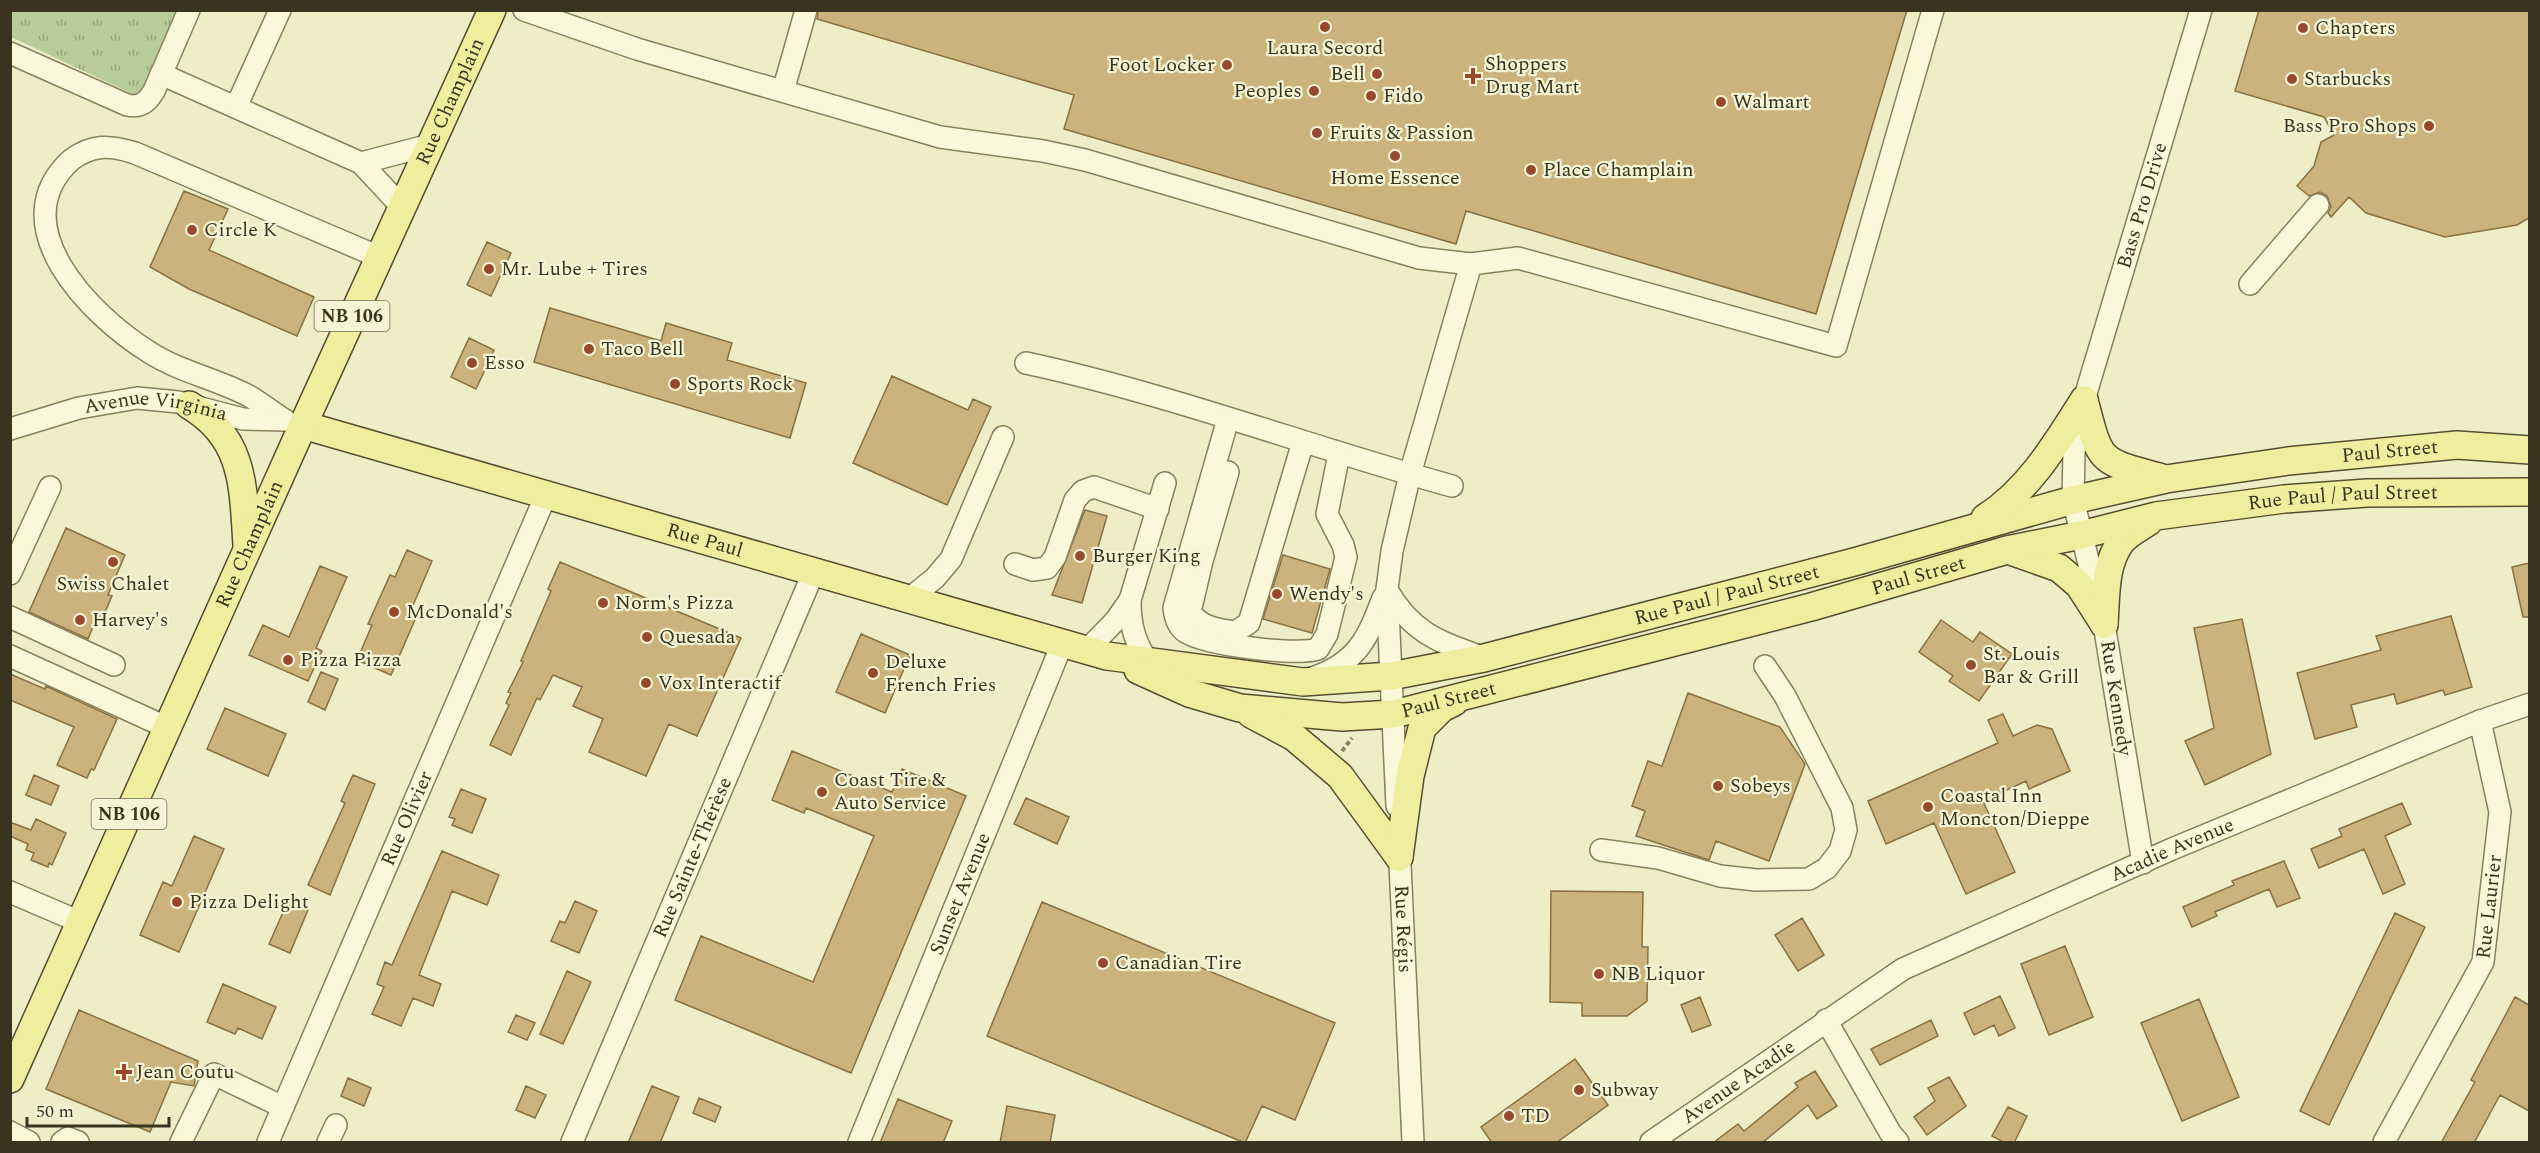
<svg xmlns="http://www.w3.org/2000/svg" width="2540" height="1153" font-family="Spectral,serif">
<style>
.grass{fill:url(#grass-tufts)}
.building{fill:#cbb37d;stroke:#887142;stroke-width:1.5}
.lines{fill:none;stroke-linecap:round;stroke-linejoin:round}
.minor-casing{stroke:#89805c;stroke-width:24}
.major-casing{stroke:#574d30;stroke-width:30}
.path{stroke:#89805c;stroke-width:4;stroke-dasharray:4.5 3;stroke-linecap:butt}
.minor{stroke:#f9f8d9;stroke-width:21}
.major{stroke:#f0ed9f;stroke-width:27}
.poi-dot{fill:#97492d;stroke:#f5f5d6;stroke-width:2}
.labels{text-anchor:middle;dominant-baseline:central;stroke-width:4.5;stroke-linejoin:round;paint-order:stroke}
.shield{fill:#f5f5d6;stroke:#726d56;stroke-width:1.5}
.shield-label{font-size:18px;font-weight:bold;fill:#3a331f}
.poi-label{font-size:20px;fill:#3a331f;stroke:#f5f5d6;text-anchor:start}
.street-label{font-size:20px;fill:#3a331f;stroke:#f5f5d6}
</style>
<defs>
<pattern id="grass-tufts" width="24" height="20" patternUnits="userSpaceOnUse" patternTransform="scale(1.5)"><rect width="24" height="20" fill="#b8cc9a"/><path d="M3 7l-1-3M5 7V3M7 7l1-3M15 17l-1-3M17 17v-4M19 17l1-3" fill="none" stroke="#97a67d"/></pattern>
</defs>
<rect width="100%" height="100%" fill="#eeedc6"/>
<!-- grass -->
<path class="grass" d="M 11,11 L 178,11 L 139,97 L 11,37 Z"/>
<!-- building -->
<path class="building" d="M 818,10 L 1907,10 L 1816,314 L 1466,211 L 1456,244 L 1064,129 L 1074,95 L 817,19 Z
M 2259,10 L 2529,10 L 2529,218 L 2517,225 L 2445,237 L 2366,213 L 2349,197 L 2331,217 L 2328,213 L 2331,207 L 2327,196 L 2320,192 L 2309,196 L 2297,186 L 2314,166 L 2321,142 L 2334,135 L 2324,117 L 2235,91 Z
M 184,191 L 228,209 L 209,250 L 314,297 L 297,336 L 189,289 L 150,267 Z
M 487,242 L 511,253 L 491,296 L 467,285 Z
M 550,308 L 661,341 L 666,323 L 732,343 L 727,360 L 806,383 L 790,438 L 534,362 Z
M 469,338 L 494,350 L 476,389 L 451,377 Z
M 892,376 L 968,410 L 973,399 L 991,407 L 947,505 L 853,463 Z
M 1085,510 L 1107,516 L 1082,603 L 1052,595 Z
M 66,528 L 125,555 L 108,595 L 112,596 L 102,619 L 97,617 L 88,639 L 29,612 Z
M 407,550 L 432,561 L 411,610 L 418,613 L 391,675 L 357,660 L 372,625 L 368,624 L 390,575 L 395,577 Z
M 1283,555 L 1330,569 L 1312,633 L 1263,619 Z
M 560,562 L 741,638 L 697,736 L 669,724 L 646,776 L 589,752 L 603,719 L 573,706 L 582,687 L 553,675 L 540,700 L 537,698 L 511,755 L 490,745 L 509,705 L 506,703 L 511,693 L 508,692 L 523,662 L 521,661 L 551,591 L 548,589 Z
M 2529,563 L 2529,617 L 2523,617 L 2512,567 Z
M 320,566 L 347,577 L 316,648 L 322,651 L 308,681 L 249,655 L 263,625 L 289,637 Z
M 2451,616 L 2472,687 L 2445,695 L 2443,690 L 2397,704 L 2394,694 L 2351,705 L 2357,727 L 2315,739 L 2297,673 L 2381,650 L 2376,636 Z
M 2242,619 L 2271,754 L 2205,785 L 2185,741 L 2214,728 L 2194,628 Z
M 1941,620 L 1973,642 L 1980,632 L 2012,654 L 1979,701 L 1949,681 L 1953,676 L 1919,652 Z
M 861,634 L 910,655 L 885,713 L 836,692 Z
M 321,672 L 338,679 L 325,710 L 308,702 Z
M 10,674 L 45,689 L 46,686 L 117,719 L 94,770 L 91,769 L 87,778 L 57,765 L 74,727 L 10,700 Z
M 1688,693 L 1780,727 L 1805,764 L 1769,861 L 1716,841 L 1709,860 L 1636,836 L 1645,811 L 1632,806 L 1648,761 L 1662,766 Z
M 225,708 L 286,734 L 268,776 L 207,749 Z
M 2003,714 L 2013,736 L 2037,725 L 2052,729 L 2070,771 L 2029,789 L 2026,781 L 1983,801 L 2015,872 L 1966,894 L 1934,823 L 1886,844 L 1868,801 L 1998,743 L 1988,720 Z
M 792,751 L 892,792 L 902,769 L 966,796 L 851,1073 L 675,1000 L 701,936 L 813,982 L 874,836 L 806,808 L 804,813 L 772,800 Z
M 34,775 L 59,786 L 51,805 L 26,795 Z
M 353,775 L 375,784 L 330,895 L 308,885 L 345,803 L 341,801 Z
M 461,789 L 486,799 L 472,833 L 452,825 L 455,819 L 449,817 Z
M 1026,798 L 1069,817 L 1057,844 L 1014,824 Z
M 2402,803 L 2411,824 L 2385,836 L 2405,884 L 2383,894 L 2364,849 L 2319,868 L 2311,849 L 2342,836 L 2339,829 Z
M 36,819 L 66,833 L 52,865 L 49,863 L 48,867 L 31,860 L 34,853 L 26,850 L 28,844 L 10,836 L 10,822 L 31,830 Z
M 194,836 L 224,849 L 179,952 L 140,935 L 163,882 L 172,886 Z
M 442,851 L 499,875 L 487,905 L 452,891 L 419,975 L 441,984 L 433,1006 L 413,998 L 401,1026 L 372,1014 L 384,987 L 377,984 L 385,962 L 392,965 Z
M 2284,861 L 2300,898 L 2277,907 L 2269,889 L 2215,912 L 2217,916 L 2192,927 L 2183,907 L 2234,885 L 2232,881 Z
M 1551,891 L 1643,892 L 1642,947 L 1648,947 L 1647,1001 L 1627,1016 L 1582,1016 L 1582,1003 L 1550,1002 Z
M 288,901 L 308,910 L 290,953 L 269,944 Z
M 575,901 L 597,911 L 579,953 L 551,941 L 560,921 L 565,923 Z
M 1042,902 L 1335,1023 L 1295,1120 L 1262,1106 L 1245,1143 L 987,1036 Z
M 2395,913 L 2425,927 L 2329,1125 L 2300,1111 Z
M 1802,918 L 1824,955 L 1798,971 L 1775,935 Z
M 2065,946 L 2093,1017 L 2049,1035 L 2021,964 Z
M 567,971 L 591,982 L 563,1044 L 540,1034 Z
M 223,984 L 276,1007 L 262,1039 L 238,1028 L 235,1034 L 207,1022 Z
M 2000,996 L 2015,1028 L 1999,1036 L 1994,1025 L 1974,1035 L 1964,1013 Z
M 1700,997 L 1711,1025 L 1692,1032 L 1681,1005 Z
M 2515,997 L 2529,1005 L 2529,1111 L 2500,1095 L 2474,1143 L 2441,1143 L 2475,1082 L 2471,1080 Z
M 2199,999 L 2239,1097 L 2182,1121 L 2141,1023 Z
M 79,1010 L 198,1061 L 194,1086 L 171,1082 L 150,1132 L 46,1089 Z
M 516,1015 L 535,1023 L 527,1040 L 508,1032 Z
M 1931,1020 L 1938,1036 L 1880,1065 L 1871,1049 Z
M 1575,1059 L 1608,1105 L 1556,1143 L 1492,1143 L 1481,1127 Z
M 1815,1071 L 1837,1106 L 1817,1119 L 1808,1105 L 1762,1143 L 1713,1143 L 1738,1124 L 1744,1131 L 1798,1087 L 1795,1083 Z
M 1949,1077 L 1966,1106 L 1927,1135 L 1914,1117 L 1935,1101 L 1928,1088 Z
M 348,1078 L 371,1088 L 364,1106 L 341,1096 Z
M 526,1086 L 546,1095 L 535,1118 L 516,1110 Z
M 652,1086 L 679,1097 L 660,1143 L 628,1143 Z
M 699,1098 L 721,1107 L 715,1122 L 693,1113 Z
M 898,1099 L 952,1121 L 943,1143 L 880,1143 Z
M 1007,1106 L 1055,1115 L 1050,1143 L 1000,1143 Z
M 2008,1107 L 2027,1116 L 2014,1143 L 2005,1143 L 1992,1136 Z"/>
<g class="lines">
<!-- minor casing -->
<g class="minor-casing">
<g id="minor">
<path d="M 524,10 L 637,49 L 940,137 L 1043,151 L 1085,160 L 1419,258 L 1471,264 L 1518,258 L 1836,346 L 1933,10"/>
<path d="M 10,53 L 127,105 C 141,108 147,102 154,91 L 189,10"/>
<path d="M 161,74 L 361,163 L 402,207"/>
<path d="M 783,91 L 806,10"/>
<path d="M 236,107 L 280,10"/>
<path d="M 361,163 L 430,145"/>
<path d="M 2250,284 L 2318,205"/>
<path d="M 1026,363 C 1170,394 1310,447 1452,486"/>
<path d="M 283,419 C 272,412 261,403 249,396 C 217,379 180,372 149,352 C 91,316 0,225 71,160 C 92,144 110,145 135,153 L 379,257"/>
<path d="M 1228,419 L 1174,608 C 1175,617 1178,627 1186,632 C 1207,645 1295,656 1318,649 L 1327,634 L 1346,557 L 1343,545 L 1327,514 L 1339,454"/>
<path id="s1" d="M 10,429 L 79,408 L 137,398 L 178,402 L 243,419 L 285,420"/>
<path d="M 1228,472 L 1202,561 L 1190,612 C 1200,627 1218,630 1235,632 L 1249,623 L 1252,613 L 1303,442"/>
<path d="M 1015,564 L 1033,570 L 1047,568 L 1055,557 L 1075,500 L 1083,491 L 1094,487 L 1158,509"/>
<path d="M 10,574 L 50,487"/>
<path d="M 1387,590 C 1413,634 1438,641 1484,658"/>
<path d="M 909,599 L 935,578 L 951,559 L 1003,437"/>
<path d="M 1130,600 C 1130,624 1134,641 1148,662"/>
<path d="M 10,617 L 114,665"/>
<path d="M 1087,650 L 1116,620 L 1130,600 L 1165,483"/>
<path d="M 10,656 L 168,728"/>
<path d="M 1315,677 C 1358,662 1368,637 1383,598"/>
<path d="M 1397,806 L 1387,589 L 1392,551 L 1410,474 L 1471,264"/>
<path id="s2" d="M 1399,843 L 1413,1142"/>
<path d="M 1601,850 L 1658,858 L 1720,876 L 1756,880 L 1809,879 L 1827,868 L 1840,851 L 1846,830 L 1842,808 L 1785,696 L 1765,666"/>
<path id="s3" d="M 2143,863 L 2104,624 L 2073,500 L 2074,452 L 2084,400 L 2201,10"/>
<path d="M 10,892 L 80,922"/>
<path d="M 1826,1020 L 1891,1134 L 1898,1142"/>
<path d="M 10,1132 L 29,1142"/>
<path d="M 62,1142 L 68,1138 L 78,1142"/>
<path d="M 181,1142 L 214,1074 L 283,1107"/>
<path id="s4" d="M 268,1142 L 546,495"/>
<path d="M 328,1142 L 336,1125"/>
<path id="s5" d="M 572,1142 L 814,571"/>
<path id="s6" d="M 859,1142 L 1062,644"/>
<path id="s7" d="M 1651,1142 L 1903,969 L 2172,849 L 2480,721 L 2530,704"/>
<path id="s8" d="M 2384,1142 L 2483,962 L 2500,812 L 2480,721"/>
</g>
</g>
<!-- major casing -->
<g class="major-casing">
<g id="major">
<path d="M 2084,400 C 2101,465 2098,460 2162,478"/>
<path d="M 189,405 C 245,438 243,487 247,545"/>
<path id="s9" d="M 303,425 L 1107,656 L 1303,682 L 1391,676 L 1484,658 L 1854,562 L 2073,500 L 2166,479 L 2288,461 L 2457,445 L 2530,450"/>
<path d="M 1985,518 C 2029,490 2056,444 2084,400"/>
<path d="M 2008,550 L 2059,568 L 2079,585 L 2104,624"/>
<path d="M 2104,624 C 2106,598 2104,564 2121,542 C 2127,534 2139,528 2148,522"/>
<path id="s10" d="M 1138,670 L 1189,693 L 1240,708 L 1342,717 L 1394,714 L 1811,607 L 2007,550 L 2081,535 L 2156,516 L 2284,499 L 2367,493 L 2530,492"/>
<path d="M 1251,714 L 1294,737 L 1340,776 L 1399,857"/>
<path d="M 1399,857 L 1410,776 L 1422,728 L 1442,708 L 1454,702"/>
<path id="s11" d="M 10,1079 L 303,425 L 492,10"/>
</g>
</g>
<!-- path -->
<path class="path" d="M 1342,751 L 1352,738"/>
<!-- minor -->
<use href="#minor" class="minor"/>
<!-- major -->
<use href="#major" class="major"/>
</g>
<!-- markers -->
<g class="poi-dot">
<circle cx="1325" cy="27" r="6"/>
<circle cx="2303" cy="28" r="6"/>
<circle cx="1227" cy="65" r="6"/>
<circle cx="1377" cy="74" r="6"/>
<path d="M1470 67h6v6h6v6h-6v6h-6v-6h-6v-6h6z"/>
<circle cx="2292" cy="79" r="6"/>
<circle cx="1314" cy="91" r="6"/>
<circle cx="1371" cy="96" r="6"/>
<circle cx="1721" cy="102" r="6"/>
<circle cx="2429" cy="126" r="6"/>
<circle cx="1317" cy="133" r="6"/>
<circle cx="1395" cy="156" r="6"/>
<circle cx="1531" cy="170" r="6"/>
<circle cx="192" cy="230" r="6"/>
<circle cx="489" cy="269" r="6"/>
<circle cx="589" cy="349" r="6"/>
<circle cx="472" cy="363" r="6"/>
<circle cx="675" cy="384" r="6"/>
<circle cx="1080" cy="556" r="6"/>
<circle cx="113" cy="562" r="6"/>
<circle cx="1277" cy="594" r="6"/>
<circle cx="603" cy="603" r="6"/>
<circle cx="394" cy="612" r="6"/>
<circle cx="80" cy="620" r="6"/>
<circle cx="647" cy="637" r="6"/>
<circle cx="288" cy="660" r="6"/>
<circle cx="1971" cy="665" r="6"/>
<circle cx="873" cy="673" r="6"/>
<circle cx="646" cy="683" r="6"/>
<circle cx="1718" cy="786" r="6"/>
<circle cx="822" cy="792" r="6"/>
<circle cx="1928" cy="807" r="6"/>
<circle cx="177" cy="902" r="6"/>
<circle cx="1103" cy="963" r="6"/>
<circle cx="1599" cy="974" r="6"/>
<path d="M121 1063h6v6h6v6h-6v6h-6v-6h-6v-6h6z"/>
<circle cx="1579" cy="1090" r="6"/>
<circle cx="1509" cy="1116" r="6"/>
</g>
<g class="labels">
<!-- shield labels -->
<g class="shield">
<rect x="314.5" y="301" width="75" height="30" rx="4.5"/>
<rect x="91.5" y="799" width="75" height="30" rx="4.5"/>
</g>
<g class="shield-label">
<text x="352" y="316">NB 106</text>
<text x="129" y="814">NB 106</text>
</g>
<!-- poi labels -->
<g class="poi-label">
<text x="2315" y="28">Chapters</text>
<text x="1325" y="48" text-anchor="middle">Laura Secord</text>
<text x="1485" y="64">Shoppers<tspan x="1485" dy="23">Drug Mart</tspan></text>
<text x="1215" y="65" text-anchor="end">Foot Locker</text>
<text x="1365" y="74" text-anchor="end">Bell</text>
<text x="2304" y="79">Starbucks</text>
<text x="1302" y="91" text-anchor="end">Peoples</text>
<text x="1383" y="96">Fido</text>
<text x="1733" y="102">Walmart</text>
<text x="2417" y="126" text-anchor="end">Bass Pro Shops</text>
<text x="1329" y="133">Fruits &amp; Passion</text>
<text x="1543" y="170">Place Champlain</text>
<text x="1395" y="178" text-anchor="middle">Home Essence</text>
<text x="204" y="230">Circle K</text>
<text x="501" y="269">Mr. Lube + Tires</text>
<text x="601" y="349">Taco Bell</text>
<text x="484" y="363">Esso</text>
<text x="687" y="384">Sports Rock</text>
<text x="1092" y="556">Burger King</text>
<text x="113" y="584" text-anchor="middle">Swiss Chalet</text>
<text x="1289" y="594">Wendy's</text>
<text x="615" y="603">Norm's Pizza</text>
<text x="406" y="612">McDonald's</text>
<text x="92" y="620">Harvey's</text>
<text x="659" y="637">Quesada</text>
<text x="1983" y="654">St. Louis<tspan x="1983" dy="23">Bar &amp; Grill</tspan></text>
<text x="300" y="660">Pizza Pizza</text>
<text x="885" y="662">Deluxe<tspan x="885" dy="23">French Fries</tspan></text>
<text x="658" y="683">Vox Interactif</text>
<text x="834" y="780">Coast Tire &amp;<tspan x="834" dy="23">Auto Service</tspan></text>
<text x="1730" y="786">Sobeys</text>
<text x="1940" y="796">Coastal Inn<tspan x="1940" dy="23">Moncton/Dieppe</tspan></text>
<text x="189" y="902">Pizza Delight</text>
<text x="1115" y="963">Canadian Tire</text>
<text x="1611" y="974">NB Liquor</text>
<text x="136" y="1072">Jean Coutu</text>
<text x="1591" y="1090">Subway</text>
<text x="1521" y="1116">TD</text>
</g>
<!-- street labels -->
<g class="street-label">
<text stroke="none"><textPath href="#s11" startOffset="1072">Rue Champlain</textPath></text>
<text stroke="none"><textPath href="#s3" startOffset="674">Bass Pro Drive</textPath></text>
<text stroke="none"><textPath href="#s1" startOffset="150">Avenue Virginia</textPath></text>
<text stroke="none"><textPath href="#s9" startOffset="2148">Paul Street</textPath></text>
<text stroke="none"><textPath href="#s10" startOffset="1239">Rue Paul / Paul Street</textPath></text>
<text stroke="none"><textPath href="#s9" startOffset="418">Rue Paul</textPath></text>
<text stroke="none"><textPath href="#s11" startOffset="586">Rue Champlain</textPath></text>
<text stroke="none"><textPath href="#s10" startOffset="806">Paul Street</textPath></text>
<text stroke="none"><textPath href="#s9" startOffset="1468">Rue Paul / Paul Street</textPath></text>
<text transform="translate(2116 698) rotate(81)">Rue Kennedy</text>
<text stroke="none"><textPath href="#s10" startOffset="320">Paul Street</textPath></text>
<text stroke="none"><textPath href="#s4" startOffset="352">Rue Olivier</textPath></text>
<text stroke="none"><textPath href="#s7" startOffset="600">Acadie Avenue</textPath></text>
<text stroke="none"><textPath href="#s5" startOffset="309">Rue Sainte-Thérèse</textPath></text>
<text stroke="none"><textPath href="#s6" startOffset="268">Sunset Avenue</textPath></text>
<text stroke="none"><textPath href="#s8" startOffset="261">Rue Laurier</textPath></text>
<text stroke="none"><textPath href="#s2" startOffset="86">Rue Régis</textPath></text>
<text stroke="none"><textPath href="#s7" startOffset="106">Avenue Acadie</textPath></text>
</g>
</g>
<!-- border -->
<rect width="2540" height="1153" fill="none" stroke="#3a331f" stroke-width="24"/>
<!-- scale -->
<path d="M27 1117v9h142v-9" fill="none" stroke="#3a331f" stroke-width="3"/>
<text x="36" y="1117" font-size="18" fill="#3a331f" stroke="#f5f5d6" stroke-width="4.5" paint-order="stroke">50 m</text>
</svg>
